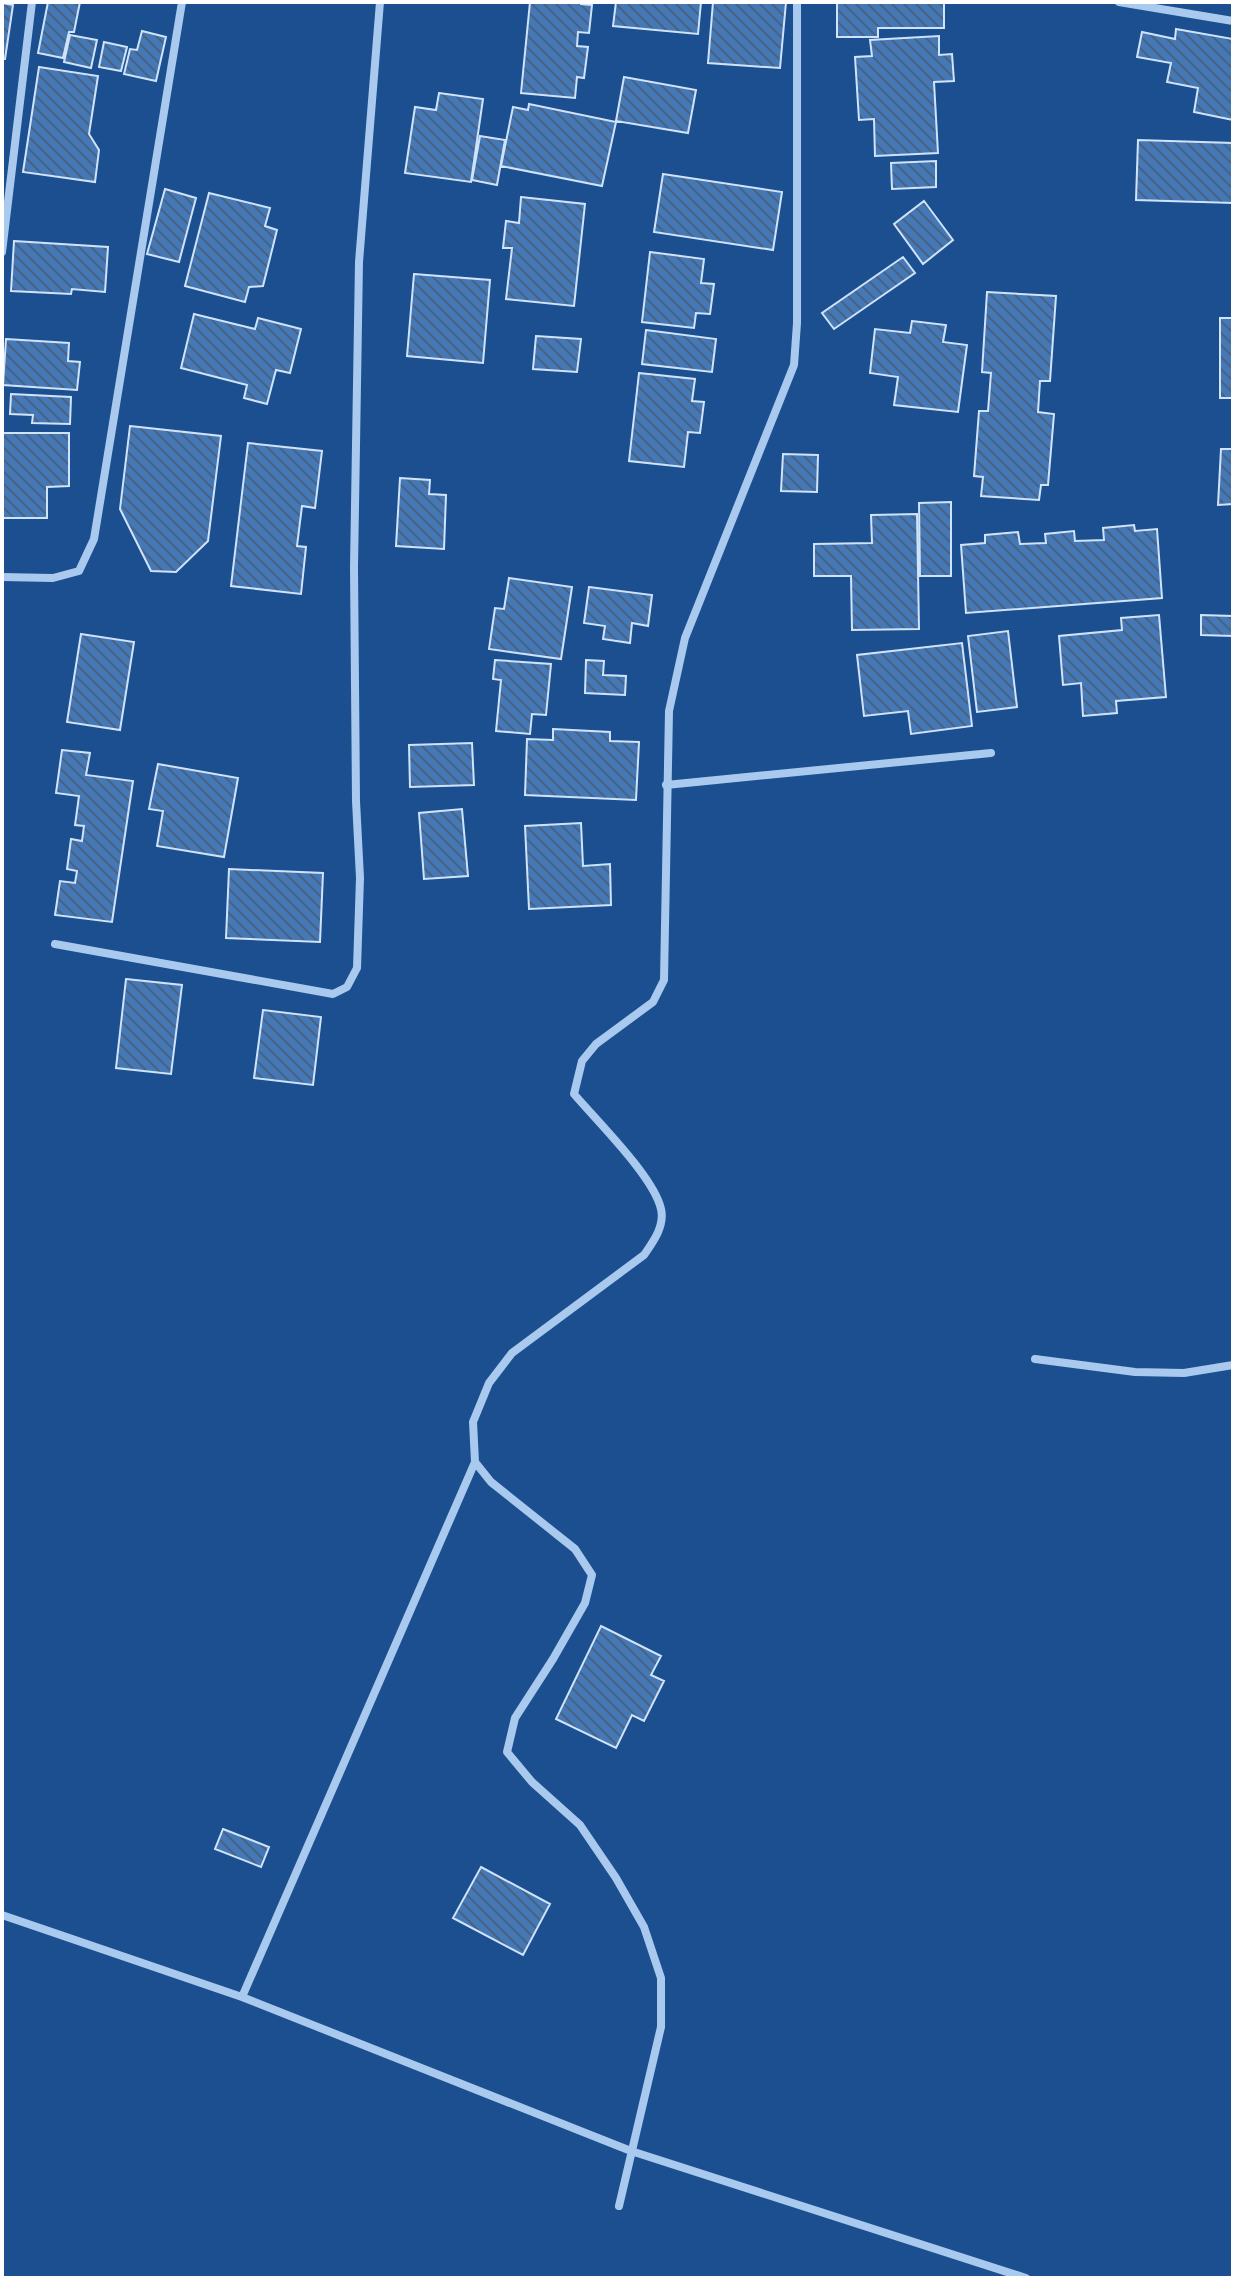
<svg xmlns="http://www.w3.org/2000/svg" width="1235" height="2280" font-family="'PT Sans Narrow',sans-serif">
<style>
.building{fill:url(#building-back-hatch);stroke:#cfe3fa;stroke-width:2}
.lines{fill:none;stroke-linecap:round;stroke-linejoin:round}
.street{stroke:#a9c9ee;stroke-width:8}
</style>
<defs>
<pattern id="building-back-hatch" width="6" height="6" patternUnits="userSpaceOnUse" patternTransform="scale(2)"><rect width="6" height="6" fill="#4478b7"/><path d="M-1 5l2 2M0 0l6 6M5-1l2 2" fill="none" stroke="#486282"/></pattern>
</defs>
<rect width="100%" height="100%" fill="#1b4f8f"/>
<!-- building -->
<path class="building" d="M 45,2 L 80,2 L 74,32 L 69,32 L 63,58 L 38,53 L 48,2 Z
M 530,2 L 581,2 L 581,4 L 592,5 L 589,33 L 578,32 L 577,46 L 588,47 L 584,78 L 577,77 L 575,98 L 521,93 Z
M 616,2 L 701,2 L 698,34 L 613,26 Z
M 713,2 L 786,2 L 780,68 L 708,63 Z
M 837,2 L 944,2 L 944,28 L 878,28 L 878,37 L 837,37 Z
M 2,3 L 13,5 L 5,59 L 2,59 Z
M 1176,29 L 1233,39 L 1233,120 L 1194,112 L 1198,88 L 1167,82 L 1171,63 L 1137,57 L 1142,32 L 1175,39 Z
M 142,31 L 166,37 L 156,81 L 124,74 L 130,49 L 137,50 Z
M 70,35 L 97,40 L 91,68 L 64,62 Z
M 939,36 L 939,55 L 952,54 L 954,81 L 934,82 L 938,153 L 875,156 L 874,119 L 859,120 L 855,57 L 872,56 L 870,40 Z
M 104,42 L 127,47 L 121,71 L 99,67 Z
M 39,67 L 98,76 L 89,134 L 99,150 L 95,182 L 23,172 Z
M 624,77 L 696,90 L 688,133 L 616,121 Z
M 439,93 L 483,99 L 471,182 L 405,173 L 415,107 L 436,110 Z
M 529,104 L 616,122 L 602,186 L 501,166 L 513,107 L 528,110 Z
M 480,136 L 505,140 L 497,185 L 472,180 Z
M 1138,140 L 1233,143 L 1233,203 L 1136,200 Z
M 936,161 L 936,187 L 892,189 L 891,163 Z
M 663,174 L 782,192 L 773,250 L 654,232 Z
M 165,189 L 196,198 L 179,262 L 147,254 Z
M 209,193 L 270,208 L 265,226 L 277,230 L 263,286 L 249,287 L 245,302 L 185,286 Z
M 521,197 L 585,204 L 574,306 L 506,299 L 512,248 L 503,248 L 506,221 L 519,223 Z
M 924,201 L 953,240 L 923,264 L 894,224 Z
M 14,241 L 108,247 L 105,292 L 72,289 L 71,294 L 11,291 Z
M 650,252 L 704,259 L 701,283 L 714,284 L 710,314 L 696,313 L 694,328 L 642,322 Z
M 903,257 L 915,273 L 834,329 L 822,313 Z
M 414,274 L 490,280 L 483,363 L 407,356 Z
M 987,292 L 1056,296 L 1050,381 L 1040,381 L 1038,412 L 1054,414 L 1048,485 L 1041,485 L 1039,500 L 981,496 L 983,477 L 974,476 L 979,411 L 988,411 L 991,373 L 982,372 Z
M 194,314 L 255,329 L 258,318 L 301,329 L 290,373 L 276,370 L 267,404 L 244,398 L 247,385 L 181,368 Z
M 1220,318 L 1233,318 L 1233,398 L 1220,398 Z
M 912,321 L 946,325 L 943,342 L 967,345 L 958,412 L 894,405 L 898,377 L 870,373 L 875,329 L 910,333 Z
M 646,330 L 716,339 L 712,372 L 642,364 Z
M 536,336 L 581,339 L 577,372 L 533,369 Z
M 6,339 L 69,343 L 68,361 L 80,362 L 77,390 L 3,385 Z
M 639,373 L 695,379 L 692,401 L 704,402 L 700,433 L 688,432 L 684,467 L 629,461 Z
M 11,394 L 71,397 L 70,424 L 32,423 L 33,415 L 10,414 Z
M 130,426 L 221,436 L 208,541 L 176,572 L 151,571 L 120,509 Z
M 2,433 L 69,433 L 69,486 L 47,487 L 47,518 L 2,518 Z
M 248,443 L 322,451 L 315,508 L 302,506 L 297,546 L 306,547 L 301,594 L 231,586 Z
M 1221,449 L 1233,449 L 1233,504 L 1218,505 Z
M 783,454 L 818,455 L 817,492 L 781,491 Z
M 400,478 L 430,480 L 429,494 L 446,495 L 444,549 L 396,546 Z
M 951,502 L 951,576 L 920,576 L 919,503 Z
M 917,514 L 919,629 L 852,630 L 851,576 L 814,576 L 814,544 L 872,543 L 871,515 Z
M 1134,525 L 1135,531 L 1157,529 L 1162,598 L 966,613 L 961,545 L 985,543 L 985,535 L 1018,532 L 1020,544 L 1046,543 L 1045,534 L 1074,531 L 1075,541 L 1104,540 L 1103,528 Z
M 509,578 L 572,587 L 561,659 L 489,649 L 495,608 L 504,609 Z
M 589,587 L 652,595 L 648,626 L 632,623 L 630,643 L 603,639 L 605,626 L 584,623 Z
M 1159,615 L 1166,697 L 1116,701 L 1117,713 L 1083,716 L 1081,683 L 1063,685 L 1059,636 L 1122,630 L 1121,618 Z
M 1201,615 L 1233,616 L 1233,636 L 1201,635 Z
M 1008,631 L 1017,707 L 977,712 L 968,636 Z
M 81,634 L 134,642 L 120,730 L 67,722 Z
M 962,643 L 972,726 L 911,734 L 908,711 L 864,716 L 857,655 Z
M 495,660 L 551,664 L 546,715 L 532,714 L 530,734 L 496,731 L 501,680 L 493,679 Z
M 586,660 L 604,661 L 603,675 L 626,676 L 625,695 L 585,693 Z
M 553,729 L 610,732 L 610,741 L 639,742 L 636,800 L 525,795 L 527,739 L 553,740 Z
M 472,743 L 474,785 L 410,787 L 409,745 Z
M 62,750 L 90,753 L 86,775 L 133,781 L 112,922 L 55,915 L 60,881 L 75,883 L 77,871 L 67,869 L 71,839 L 82,841 L 84,826 L 75,825 L 79,796 L 56,793 Z
M 158,764 L 238,778 L 224,857 L 157,846 L 163,811 L 149,809 Z
M 462,809 L 468,876 L 424,879 L 419,813 Z
M 581,823 L 583,866 L 610,864 L 611,905 L 529,909 L 525,826 Z
M 229,869 L 323,873 L 320,942 L 226,938 Z
M 126,979 L 182,985 L 171,1074 L 116,1068 Z
M 263,1010 L 321,1017 L 313,1085 L 254,1078 Z
M 601,1626 L 661,1656 L 651,1675 L 664,1681 L 644,1721 L 632,1715 L 616,1748 L 556,1719 Z
M 223,1829 L 269,1847 L 261,1867 L 215,1849 Z
M 481,1867 L 550,1904 L 523,1955 L 453,1918 Z"/>
<g class="lines">
<!-- street -->
<path class="street" d="M 1119,2 L 1233,21
M 2,252 L 32,2
M 2,577 L 53,578 L 79,571 L 94,539 L 182,2
M 666,785 L 991,753
M 55,944 L 333,994 L 347,987 L 357,968 L 360,878 L 356,801 L 354,567 L 359,262 L 380,2
M 1035,1359 L 1135,1372 L 1184,1373 L 1233,1365
M 2,1915 L 242,1997 L 631,2151 L 1026,2278
M 242,1997 L 475,1462
M 619,2206 L 661,2027 L 661,1978 L 644,1927 L 616,1878 L 580,1825 L 532,1782 L 507,1752 L 515,1718 L 553,1659 L 585,1603 L 592,1575 L 575,1549 L 491,1482 L 475,1462 L 473,1422 L 489,1383 L 512,1353 L 644,1255 C 653,1242 665,1226 661,1209 C 654,1177 597,1121 574,1094 L 582,1061 L 596,1044 L 653,1002 L 664,980 L 669,711 L 685,638 L 794,365 L 797,323 L 797,2"/>
</g>
<!-- border -->
<rect width="1235" height="2280" fill="none" stroke="#ffffff" stroke-width="8"/>
</svg>
